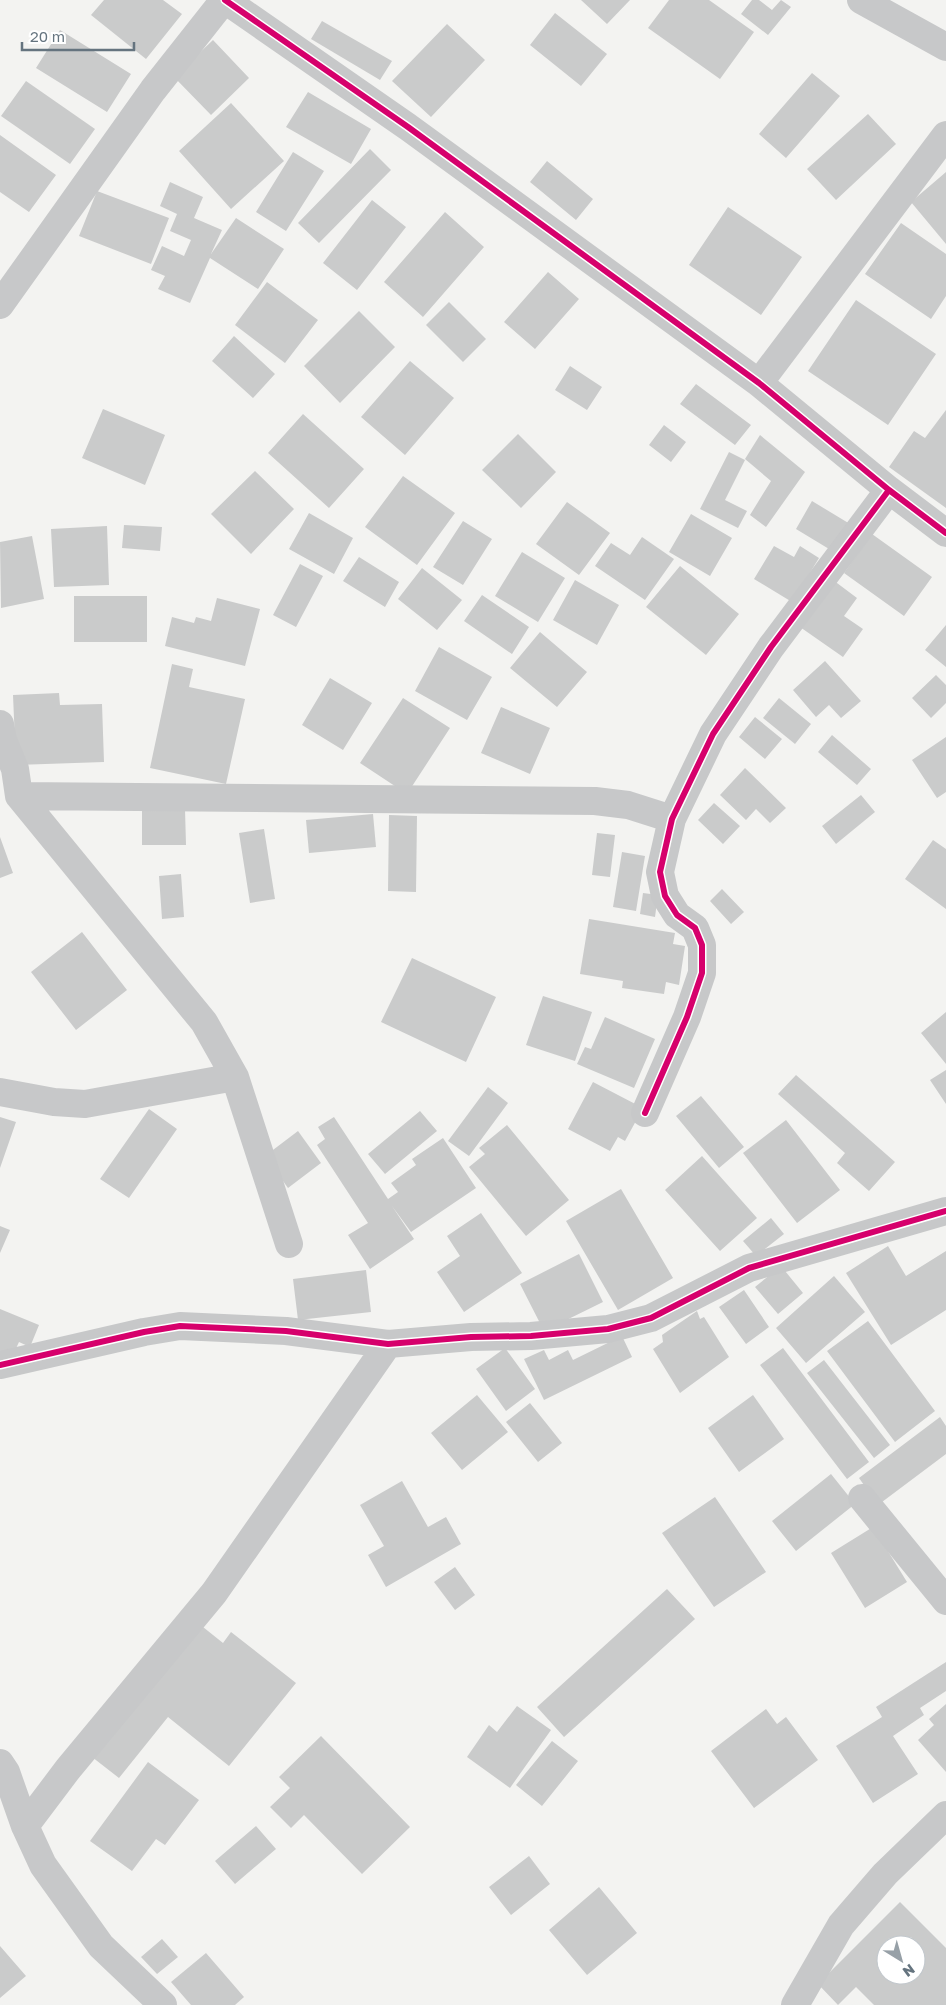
<svg xmlns="http://www.w3.org/2000/svg" width="946" height="2005" font-family="'Golos Text',sans-serif">
<style>
.building{fill:#cacbcb;fill-rule:evenodd}
.lines{fill:none;stroke-linecap:round;stroke-linejoin:round}
.minor{stroke:#c7c8c9;stroke-width:28}
.cycleway-casing{stroke:#fff;stroke-width:9}
.cycleway{stroke:#d6006c;stroke-width:6}
</style>
<rect width="100%" height="100%" fill="#f3f3f1"/>
<!-- building -->
<path class="building" d="M 104,0 L 163,0 L 182,14 L 146,59 L 91,15 Z
M 581,0 L 630,0 L 607,24 Z
M 669,0 L 709,0 L 754,32 L 720,79 L 648,28 Z
M 752,0 L 759,0 L 772,10 L 781,0 L 791,7 L 768,35 L 741,14 Z
M 555,13 L 607,54 L 581,86 L 530,45 Z
M 322,21 L 392,61 L 380,80 L 311,39 Z
M 447,24 L 485,60 L 431,117 L 392,81 Z
M 60,30 L 131,74 L 107,112 L 36,68 Z
M 213,40 L 249,78 L 211,115 L 174,77 Z
M 812,73 L 840,96 L 786,158 L 759,134 Z
M 26,81 L 95,129 L 70,164 L 1,116 Z
M 308,92 L 371,129 L 351,164 L 286,127 Z
M 231,103 L 284,161 L 231,209 L 179,151 Z
M 868,114 L 896,144 L 836,200 L 807,169 Z
M 0,135 L 56,175 L 29,212 L 0,192 Z
M 370,149 L 391,170 L 319,243 L 298,223 Z
M 293,152 L 324,171 L 286,231 L 256,212 Z
M 547,161 L 593,199 L 576,220 L 530,182 Z
M 946,172 L 946,244 L 911,202 Z
M 170,182 L 203,197 L 194,218 L 222,230 L 211,254 L 236,218 L 284,249 L 258,289 L 210,258 L 190,303 L 158,289 L 165,276 L 151,270 L 162,246 L 184,256 L 191,240 L 170,231 L 177,214 L 160,206 Z
M 97,191 L 169,218 L 151,264 L 79,236 Z
M 372,200 L 406,227 L 357,290 L 323,263 Z
M 728,207 L 802,257 L 761,315 L 689,265 Z
M 445,212 L 484,247 L 423,317 L 384,282 Z
M 901,223 L 946,254 L 946,296 L 931,319 L 865,274 Z
M 548,272 L 579,299 L 535,349 L 504,322 Z
M 267,282 L 318,320 L 285,363 L 235,325 Z
M 856,300 L 936,354 L 888,425 L 808,371 Z
M 449,302 L 486,339 L 463,362 L 426,325 Z
M 359,311 L 395,347 L 340,403 L 304,366 Z
M 234,336 L 275,374 L 253,398 L 212,361 Z
M 410,361 L 454,398 L 405,455 L 361,417 Z
M 570,366 L 602,387 L 587,410 L 555,390 Z
M 696,384 L 751,425 L 735,445 L 680,404 Z
M 103,409 L 165,435 L 145,485 L 82,458 Z
M 946,410 L 946,508 L 889,467 L 914,431 L 925,438 Z
M 303,414 L 364,469 L 329,508 L 268,453 Z
M 664,425 L 686,442 L 671,462 L 649,445 Z
M 518,434 L 556,472 L 521,508 L 482,470 Z
M 760,435 L 805,472 L 766,527 L 750,515 L 771,481 L 745,459 Z
M 729,452 L 745,460 L 725,500 L 747,511 L 738,528 L 700,509 Z
M 255,471 L 294,509 L 251,554 L 211,514 Z
M 403,476 L 455,513 L 417,565 L 365,527 Z
M 812,501 L 850,524 L 834,552 L 796,529 Z
M 567,502 L 610,533 L 579,575 L 536,544 Z
M 309,513 L 353,538 L 334,574 L 289,549 Z
M 691,514 L 732,538 L 710,576 L 669,552 Z
M 463,521 L 492,539 L 463,585 L 433,567 Z
M 124,525 L 162,527 L 160,551 L 122,548 Z
M 107,526 L 109,585 L 54,587 L 51,529 Z
M 872,534 L 932,577 L 904,616 L 844,573 Z
M 32,536 L 44,599 L 1,608 L 0,542 Z
M 642,537 L 674,559 L 645,600 L 595,566 L 611,543 L 630,555 Z
M 774,546 L 794,557 L 800,546 L 819,558 L 792,602 L 754,579 Z
M 522,552 L 565,578 L 538,622 L 495,596 Z
M 359,557 L 399,582 L 385,607 L 343,581 Z
M 300,564 L 323,576 L 296,627 L 273,615 Z
M 680,566 L 739,614 L 706,655 L 646,607 Z
M 422,568 L 462,600 L 437,630 L 398,599 Z
M 575,580 L 619,605 L 597,645 L 553,620 Z
M 833,580 L 857,598 L 844,616 L 863,629 L 843,657 L 800,627 Z
M 482,595 L 529,627 L 512,654 L 464,621 Z
M 74,596 L 147,596 L 147,642 L 74,642 Z
M 217,598 L 260,609 L 245,666 L 165,646 L 172,617 L 194,623 L 196,617 L 211,621 Z
M 946,625 L 946,667 L 925,650 Z
M 540,632 L 587,672 L 557,707 L 510,668 Z
M 439,647 L 492,677 L 467,720 L 415,691 Z
M 825,661 L 861,701 L 841,718 L 829,705 L 816,717 L 793,690 Z
M 172,664 L 193,669 L 189,687 L 245,699 L 226,784 L 150,768 Z
M 936,675 L 946,685 L 946,703 L 931,718 L 912,698 Z
M 330,678 L 372,703 L 343,750 L 302,725 Z
M 59,693 L 60,705 L 102,704 L 104,762 L 16,765 L 13,695 Z
M 403,698 L 450,728 L 407,794 L 360,763 Z
M 779,698 L 811,724 L 795,744 L 763,718 Z
M 501,707 L 550,728 L 530,774 L 481,753 Z
M 755,717 L 782,739 L 765,759 L 739,737 Z
M 832,735 L 871,769 L 857,785 L 818,752 Z
M 946,737 L 946,792 L 937,798 L 912,760 Z
M 745,768 L 786,808 L 770,823 L 756,809 L 746,820 L 720,795 Z
M 861,795 L 875,812 L 836,844 L 822,826 Z
M 714,803 L 740,826 L 723,844 L 698,820 Z
M 185,809 L 186,845 L 142,845 L 142,810 Z
M 373,814 L 376,847 L 309,853 L 306,820 Z
M 389,815 L 417,816 L 416,892 L 388,891 Z
M 264,829 L 275,899 L 250,903 L 239,833 Z
M 597,833 L 615,835 L 610,877 L 592,875 Z
M 0,837 L 13,873 L 0,878 Z
M 933,840 L 946,849 L 946,909 L 905,879 Z
M 622,852 L 645,856 L 636,911 L 613,907 Z
M 181,874 L 184,917 L 162,919 L 159,876 Z
M 722,889 L 744,912 L 731,924 L 710,901 Z
M 643,893 L 658,895 L 655,917 L 640,914 Z
M 589,919 L 675,933 L 673,944 L 685,946 L 679,985 L 666,982 L 664,994 L 622,988 L 623,981 L 580,974 Z
M 82,932 L 127,990 L 76,1030 L 31,972 Z
M 412,958 L 496,997 L 466,1062 L 381,1022 Z
M 543,996 L 592,1012 L 575,1061 L 526,1045 Z
M 946,1012 L 946,1064 L 921,1033 Z
M 605,1017 L 655,1039 L 634,1088 L 577,1064 L 585,1047 L 591,1049 Z
M 946,1070 L 946,1104 L 930,1080 Z
M 796,1075 L 895,1162 L 869,1191 L 837,1163 L 845,1153 L 778,1094 Z
M 593,1082 L 643,1108 L 625,1141 L 618,1137 L 610,1151 L 568,1129 Z
M 488,1087 L 508,1103 L 469,1156 L 448,1141 Z
M 701,1096 L 744,1147 L 719,1168 L 676,1116 Z
M 149,1109 L 177,1129 L 129,1198 L 100,1179 Z
M 420,1111 L 437,1131 L 385,1174 L 368,1154 Z
M 0,1117 L 16,1122 L 0,1168 Z
M 334,1117 L 388,1199 L 398,1192 L 391,1183 L 416,1165 L 412,1159 L 443,1138 L 476,1188 L 411,1232 L 392,1206 L 414,1239 L 370,1269 L 348,1235 L 368,1223 L 317,1145 L 325,1139 L 318,1127 Z
M 786,1120 L 840,1190 L 797,1223 L 743,1153 Z
M 507,1125 L 569,1200 L 526,1236 L 469,1167 L 485,1154 L 479,1148 Z
M 298,1131 L 321,1163 L 288,1188 L 265,1156 Z
M 702,1156 L 757,1218 L 720,1251 L 665,1190 Z
M 621,1189 L 673,1278 L 618,1310 L 566,1221 Z
M 481,1213 L 522,1273 L 464,1312 L 437,1272 L 460,1256 L 447,1236 Z
M 771,1218 L 784,1234 L 756,1256 L 743,1241 Z
M 0,1226 L 10,1230 L 0,1253 Z
M 888,1246 L 906,1276 L 946,1251 L 946,1310 L 891,1345 L 846,1273 Z
M 579,1254 L 603,1302 L 544,1331 L 520,1284 Z
M 781,1266 L 803,1293 L 778,1314 L 755,1287 Z
M 366,1270 L 371,1312 L 298,1320 L 293,1279 Z
M 834,1276 L 865,1312 L 806,1363 L 776,1328 Z
M 744,1290 L 769,1327 L 746,1344 L 719,1307 Z
M 0,1309 L 39,1325 L 30,1347 L 19,1342 L 11,1359 L 0,1354 Z
M 697,1311 L 700,1319 L 704,1317 L 729,1357 L 680,1393 L 653,1349 L 663,1342 L 662,1335 Z
M 868,1321 L 935,1411 L 895,1442 L 827,1351 Z
M 622,1336 L 632,1357 L 544,1400 L 524,1359 L 544,1350 L 549,1360 L 568,1350 L 573,1360 Z
M 505,1348 L 535,1389 L 506,1411 L 476,1369 Z
M 783,1348 L 869,1462 L 847,1479 L 760,1365 Z
M 824,1360 L 890,1445 L 874,1458 L 807,1373 Z
M 477,1395 L 508,1432 L 462,1470 L 431,1433 Z
M 753,1395 L 784,1439 L 739,1472 L 708,1428 Z
M 530,1403 L 562,1443 L 538,1462 L 506,1422 Z
M 940,1417 L 946,1426 L 946,1454 L 878,1505 L 859,1478 Z
M 831,1474 L 855,1504 L 796,1551 L 772,1521 Z
M 402,1481 L 428,1527 L 446,1517 L 461,1544 L 386,1587 L 368,1555 L 384,1546 L 360,1505 Z
M 715,1497 L 766,1572 L 714,1607 L 662,1533 Z
M 873,1527 L 907,1582 L 865,1608 L 831,1553 Z
M 455,1567 L 475,1595 L 455,1610 L 434,1582 Z
M 667,1589 L 695,1619 L 564,1737 L 537,1707 Z
M 203,1627 L 223,1643 L 231,1632 L 296,1683 L 229,1766 L 168,1717 L 119,1778 L 92,1757 Z
M 946,1662 L 946,1691 L 920,1708 L 924,1715 L 893,1736 L 918,1774 L 873,1803 L 836,1746 L 882,1717 L 876,1707 Z
M 946,1704 L 946,1772 L 918,1740 L 934,1725 L 929,1719 Z
M 517,1706 L 551,1730 L 510,1788 L 467,1757 L 489,1725 L 497,1732 Z
M 766,1709 L 777,1724 L 786,1717 L 818,1760 L 754,1808 L 711,1751 Z
M 321,1736 L 410,1827 L 362,1874 L 304,1815 L 291,1828 L 270,1807 L 290,1788 L 279,1777 Z
M 552,1741 L 578,1761 L 542,1806 L 516,1785 Z
M 148,1762 L 199,1800 L 165,1845 L 156,1839 L 132,1871 L 90,1841 Z
M 256,1826 L 276,1849 L 235,1884 L 215,1861 Z
M 529,1856 L 550,1884 L 511,1915 L 489,1887 Z
M 599,1887 L 637,1933 L 587,1975 L 549,1930 Z
M 900,1902 L 946,1948 L 946,2005 L 874,2005 L 856,1987 L 838,2005 L 818,1984 ZM 886,1945 L 916,1945 L 916,1975 L 886,1975 Z
M 162,1939 L 178,1957 L 157,1974 L 141,1957 Z
M 0,1946 L 26,1976 L 0,1998 Z
M 206,1953 L 244,1997 L 235,2005 L 191,2005 L 171,1982 Z"/>
<g class="lines">
<!-- minor -->
<path class="minor" d="M 225,0 L 408,127 L 759,383 L 889,490 L 946,533
M 861,0 L 946,47
M 0,305 L 153,90 L 224,0
M 759,383 L 946,135
M 0,724 L 3,740 L 15,769 L 19,796 L 204,1022 L 235,1077 L 289,1244
M 19,796 L 595,801 L 628,805 L 672,819
M 0,1092 L 54,1102 L 85,1104 L 235,1077
M 645,1113 L 687,1017 L 702,973 L 702,945 L 695,928 L 677,915 L 665,896 L 660,872 L 672,819 L 713,734 L 771,647 L 889,490
M 0,1365 L 144,1332 L 180,1326 L 286,1331 L 388,1344 L 471,1337 L 531,1336 L 608,1329 L 651,1318 L 749,1268 L 946,1211
M 862,1498 L 946,1601
M 0,1763 L 6,1772 L 25,1826 L 43,1865 L 101,1946 L 163,2005
M 25,1826 L 68,1769 L 214,1593 L 388,1344
M 795,2005 L 841,1925 L 885,1874 L 946,1815"/>
<!-- cycleway casing -->
<g class="cycleway-casing">
<path id="cycleway" d="M 225,0 L 408,127 L 759,383 L 889,490 L 946,533
M 645,1113 L 687,1017 L 702,973 L 702,945 L 695,928 L 677,915 L 665,896 L 660,872 L 672,819 L 713,734 L 771,647 L 889,490
M 0,1365 L 144,1332 L 180,1326 L 286,1331 L 388,1344 L 471,1337 L 531,1336 L 608,1329 L 651,1318 L 749,1268 L 946,1211"/>
</g>
<!-- cycleway -->
<use href="#cycleway" class="cycleway"/>
</g>
<!-- north arrow -->
<g transform="translate(901 1960) rotate(143)"><circle r="24" fill="#ffffff" stroke="#c1c7cc"/>
<path d="M0-4L9 19L0 12L-9 19Z" fill="#97a0a7"/>
<text y="-8" font-size="14" font-weight="bold" text-anchor="middle" fill="#65747f">N</text>
</g>
<!-- scale -->
<path d="M22 42v8h112v-8" fill="none" stroke="#65747f" stroke-width="2.5"/>
<text x="30" y="42" font-size="15" fill="#65747f" stroke="#ffffff" stroke-width="4" paint-order="stroke">20 m</text>
</svg>
